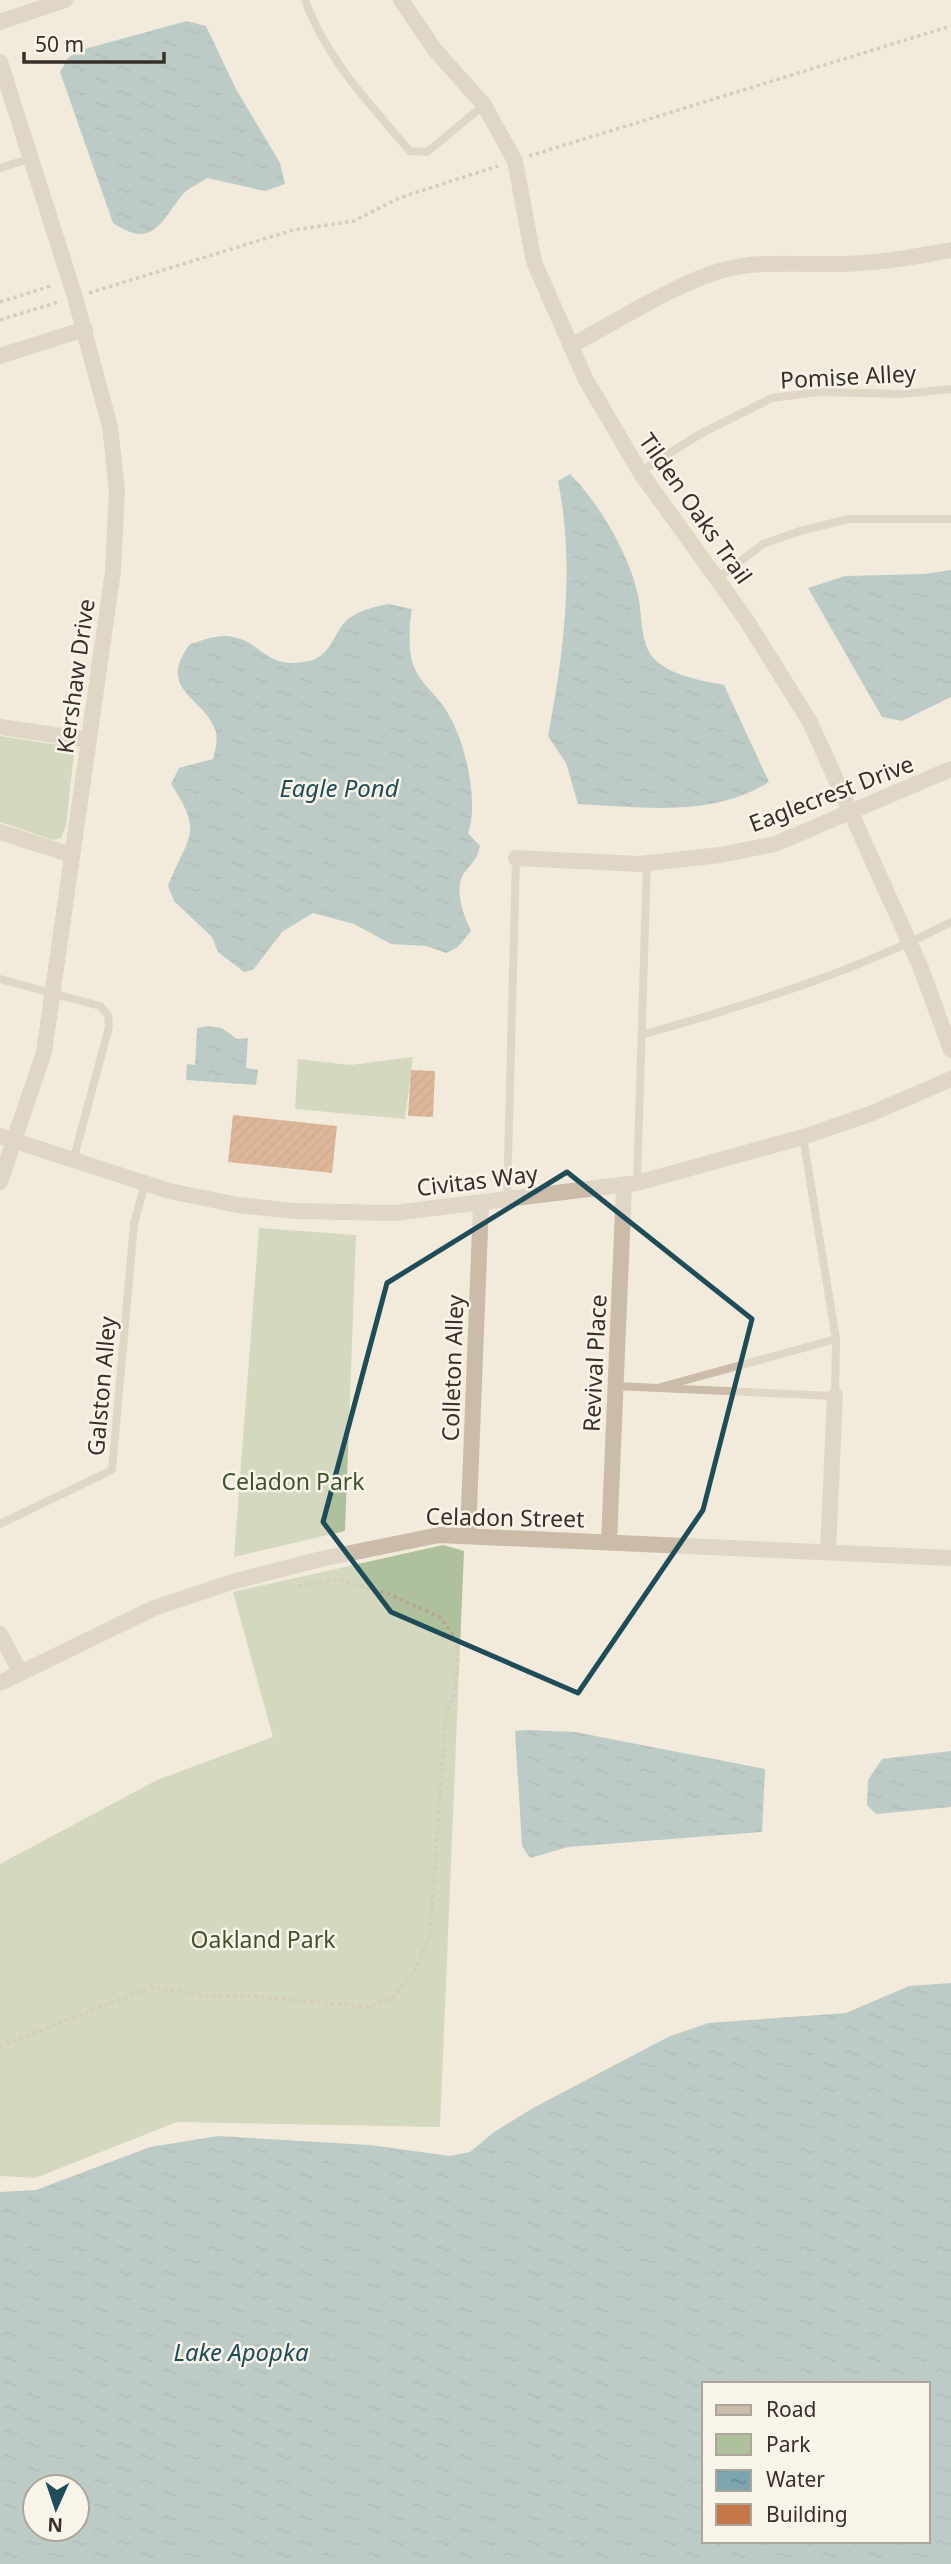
<svg xmlns="http://www.w3.org/2000/svg" width="951" height="2564" font-family="'Noto Sans',sans-serif">
<style>
.green{fill:#afc19c}
.water{fill:url(#water-ripples);fill-rule:evenodd}
.building{fill:url(#building-hatch)}
.lines{fill:none;stroke-linecap:round;stroke-linejoin:round}
.path{stroke:#b6a692;stroke-width:3.5;stroke-dasharray:3.5 3.5;stroke-linecap:butt}
.service{stroke:#cabca8;stroke-width:8}
.minor{stroke:#cabca8;stroke-width:16}
.marked{fill:none;stroke:#1e4c58;stroke-width:5;stroke-linejoin:round}
.labels{text-anchor:middle;dominant-baseline:central;stroke-width:5;stroke-linejoin:round;paint-order:stroke}
.street-label{font-size:23px;fill:#372f28;stroke:#f9f4e9}
.park-label{font-size:23px;fill:#40552c;stroke:#f9f4e9}
.water-label{font-size:24px;font-style:italic;fill:#1e4c58;stroke:#f9f4e9}
</style>
<defs>
<pattern id="water-ripples" width="26" height="14" patternUnits="userSpaceOnUse" patternTransform="scale(1.75)"><rect width="26" height="14" fill="#7ca5ae"/><path d="M2 4q2-2 4 0t4 0M15 11q2-2 4 0t4 0" fill="none" stroke="#66878e"/></pattern>
<pattern id="building-hatch" width="6" height="6" patternUnits="userSpaceOnUse" patternTransform="scale(1.75)"><rect width="6" height="6" fill="#c47748"/><path d="M-1 1l2-2M0 6l6-6M5 7l2-2" fill="none" stroke="#a0623c"/></pattern>
</defs>
<rect width="100%" height="100%" fill="#f2ebdc"/>
<!-- green -->
<path class="green" d="M 0,736 L 65,746 L 74,753 L 66,826 L 61,838 L 53,840 L 0,822 Z
M 413,1057 L 405,1119 L 295,1109 L 298,1059 L 350,1065 Z
M 259,1228 L 356,1235 L 345,1531 L 234,1557 Z
M 443,1545 L 464,1551 L 440,2127 L 177,2122 L 35,2178 L 0,2176 L 0,1864 L 157,1780 L 273,1737 L 233,1592 Z"/>
<!-- water -->
<path class="water" d="M 187,21 L 206,26 L 236,89 L 280,163 L 285,184 L 265,191 L 207,178 C 200,183 189,188 183,194 C 162,219 154,251 113,223 L 60,72 L 68,58 L 77,51 Z
M 570,474 C 599,503 627,551 637,591 C 642,609 640,633 648,650 C 661,675 700,680 724,685 L 769,782 C 712,818 642,807 578,804 L 566,763 L 548,736 C 564,653 575,564 558,481 Z
M 951,570 L 951,697 L 902,721 L 882,717 L 808,588 L 845,576 L 924,574 Z
M 388,604 L 412,609 C 409,625 408,652 414,667 C 421,684 434,692 443,706 C 464,733 480,802 468,833 L 480,846 C 477,861 471,863 463,875 C 454,890 464,916 471,931 L 458,947 L 446,953 L 426,946 L 391,944 L 354,924 L 313,913 L 282,932 L 253,970 L 244,972 L 218,952 L 212,937 L 174,901 L 168,886 C 187,836 205,835 171,784 L 179,768 L 213,759 C 215,751 218,741 216,732 C 205,697 155,691 190,644 C 201,641 214,635 226,636 C 264,639 262,671 309,661 C 329,657 333,636 344,623 C 355,611 373,607 388,604 Z
M 208,1026 L 222,1028 L 237,1039 L 248,1038 L 246,1068 L 258,1070 L 256,1085 L 186,1080 L 187,1064 L 195,1065 L 197,1028 Z
M 528,1730 L 575,1732 L 765,1769 L 762,1832 L 568,1847 L 530,1858 L 522,1846 L 515,1731 Z
M 951,1751 L 951,1807 L 876,1814 L 867,1805 L 868,1780 L 882,1759 Z
M 951,1983 L 951,2564 L 0,2564 L 0,2192 L 36,2190 L 150,2147 L 218,2136 L 370,2145 L 450,2156 L 470,2152 L 494,2132 L 533,2108 L 668,2037 L 708,2023 L 846,2013 L 909,1986 ZM 704,2384 L 928,2384 L 928,2541 L 704,2541 ZM 35,2487 L 77,2487 L 77,2529 L 35,2529 Z"/>
<!-- building -->
<path class="building" d="M 411,1070 L 435,1071 L 433,1117 L 408,1116 Z
M 233,1115 L 337,1126 L 332,1173 L 228,1162 Z"/>
<g class="lines">
<!-- path -->
<path class="path" d="M 529,156 L 951,26
M 89,293 L 293,230 L 354,221 L 399,198 L 498,166
M 0,302 L 51,286
M 0,320 L 58,302
M 0,2046 L 152,1987 L 212,1997 L 250,1996 L 369,2007 L 392,1998 L 415,1972 L 430,1935 L 446,1713 L 455,1692 L 458,1656 L 455,1637 L 440,1617 L 387,1593 L 336,1579 L 297,1586"/>
<!-- service -->
<path class="service" d="M 305,0 C 326,58 370,105 410,151 L 427,152 L 484,105
M 0,168 L 32,158
M 640,472 L 700,434 L 772,398 L 819,392 L 902,394 L 951,389
M 717,579 L 763,544 L 800,531 L 849,519 L 951,519
M 0,979 L 100,1006 L 108,1015 L 109,1027 L 73,1161
M 641,1035 C 748,1005 852,973 951,922
M 637,1183 L 647,863
M 507,1200 L 516,858
M 615,1386 L 835,1396 L 836,1339 L 803,1137
M 661,1387 L 836,1339
M 0,1524 L 112,1470 L 134,1224 L 145,1183"/>
<!-- minor -->
<path class="minor" d="M 401,0 L 435,50 L 484,105 L 515,161 L 534,262 L 586,380 L 640,472 L 745,618 L 810,722 L 920,966 L 951,1050
M 0,22 L 65,0
M 0,62 L 75,297 L 110,427 L 117,491 L 113,571 L 44,1052 L 0,1182
M 570,346 C 616,322 674,284 723,270 C 760,260 797,265 835,264 C 874,264 913,257 951,250
M 0,356 L 85,329
M 0,727 L 89,740
M 0,832 L 72,855
M 516,858 L 640,864 L 720,855 L 775,844 L 951,769
M 0,1136 L 169,1191 L 238,1205 L 295,1211 L 394,1213 L 637,1183 L 803,1137 L 870,1114 L 951,1079
M 468,1535 L 481,1204
M 609,1542 L 624,1186
M 828,1551 L 835,1396
M 0,1634 L 20,1672
M 0,1683 L 154,1608 L 232,1582 L 321,1559 L 439,1535 L 951,1558"/>
</g>
<!-- marked area -->
<path d="M0 0H951V2564H0ZM 567,1172 L 752,1319 L 703,1510 L 578,1693 L 391,1612 L 323,1522 L 387,1283 Z" fill="#f2ebdc" fill-opacity=".55" fill-rule="evenodd"/>
<path class="marked" d="M 567,1172 L 752,1319 L 703,1510 L 578,1693 L 391,1612 L 323,1522 L 387,1283 Z"/>
<g class="labels">
<!-- street labels -->
<g class="street-label">
<text transform="translate(848 376) rotate(-3)">Pomise Alley</text>
<text transform="translate(696 508) rotate(55)">Tilden Oaks Trail</text>
<text transform="translate(75 676) rotate(-82)">Kershaw Drive</text>
<text transform="translate(831 793) rotate(-21)">Eaglecrest Drive</text>
<text transform="translate(477 1180) rotate(-7)">Civitas Way</text>
<text transform="translate(594 1363) rotate(-87)">Revival Place</text>
<text transform="translate(452 1368) rotate(-88)">Colleton Alley</text>
<text transform="translate(101 1386) rotate(-85)">Galston Alley</text>
<text transform="translate(505 1517) rotate(1)">Celadon Street</text>
</g>
<!-- park labels -->
<g class="park-label">
<text x="293" y="1481">Celadon Park</text>
<text x="263" y="1939">Oakland Park</text>
</g>
<!-- water labels -->
<g class="water-label">
<text x="339" y="787">Eagle Pond</text>
<text x="241" y="2351">Lake Apopka</text>
</g>
</g>
<!-- legend -->
<rect x="702" y="2382" width="228" height="161" fill="#f9f4e9" stroke="#aba59c" stroke-width="2"/>
<rect x="716" y="2405" width="35" height="10" fill="#cabca8" stroke="#aba59c" stroke-width="2"/>
<text x="766" y="2417" font-size="21" fill="#372f28">Road</text>
<rect x="716" y="2434" width="35" height="21" fill="#afc19c" stroke="#aba59c" stroke-width="2"/>
<text x="766" y="2452" font-size="21" fill="#372f28">Park</text>
<rect x="716" y="2470" width="35" height="21" fill="url(#water-ripples)" stroke="#aba59c" stroke-width="2"/>
<text x="766" y="2487" font-size="21" fill="#372f28">Water</text>
<rect x="716" y="2504" width="35" height="21" fill="#c47748" stroke="#aba59c" stroke-width="2"/>
<text x="766" y="2522" font-size="21" fill="#372f28">Building</text>
<!-- north arrow -->
<g transform="translate(56 2508) rotate(183)"><circle r="33" fill="#f9f4e9" stroke="#aba59c" stroke-width="2"/>
<path d="M0-5L12 26L0 18L-12 26Z" fill="#1e4c58"/>
<text y="-10" font-size="19" font-weight="bold" text-anchor="middle" fill="#372f28">N</text>
</g>
<!-- scale -->
<path d="M24 52v10h140v-10" fill="none" stroke="#372f28" stroke-width="3.5"/>
<text x="35" y="52" font-size="21" fill="#372f28" stroke="#f9f4e9" stroke-width="5" paint-order="stroke">50 m</text>
</svg>
